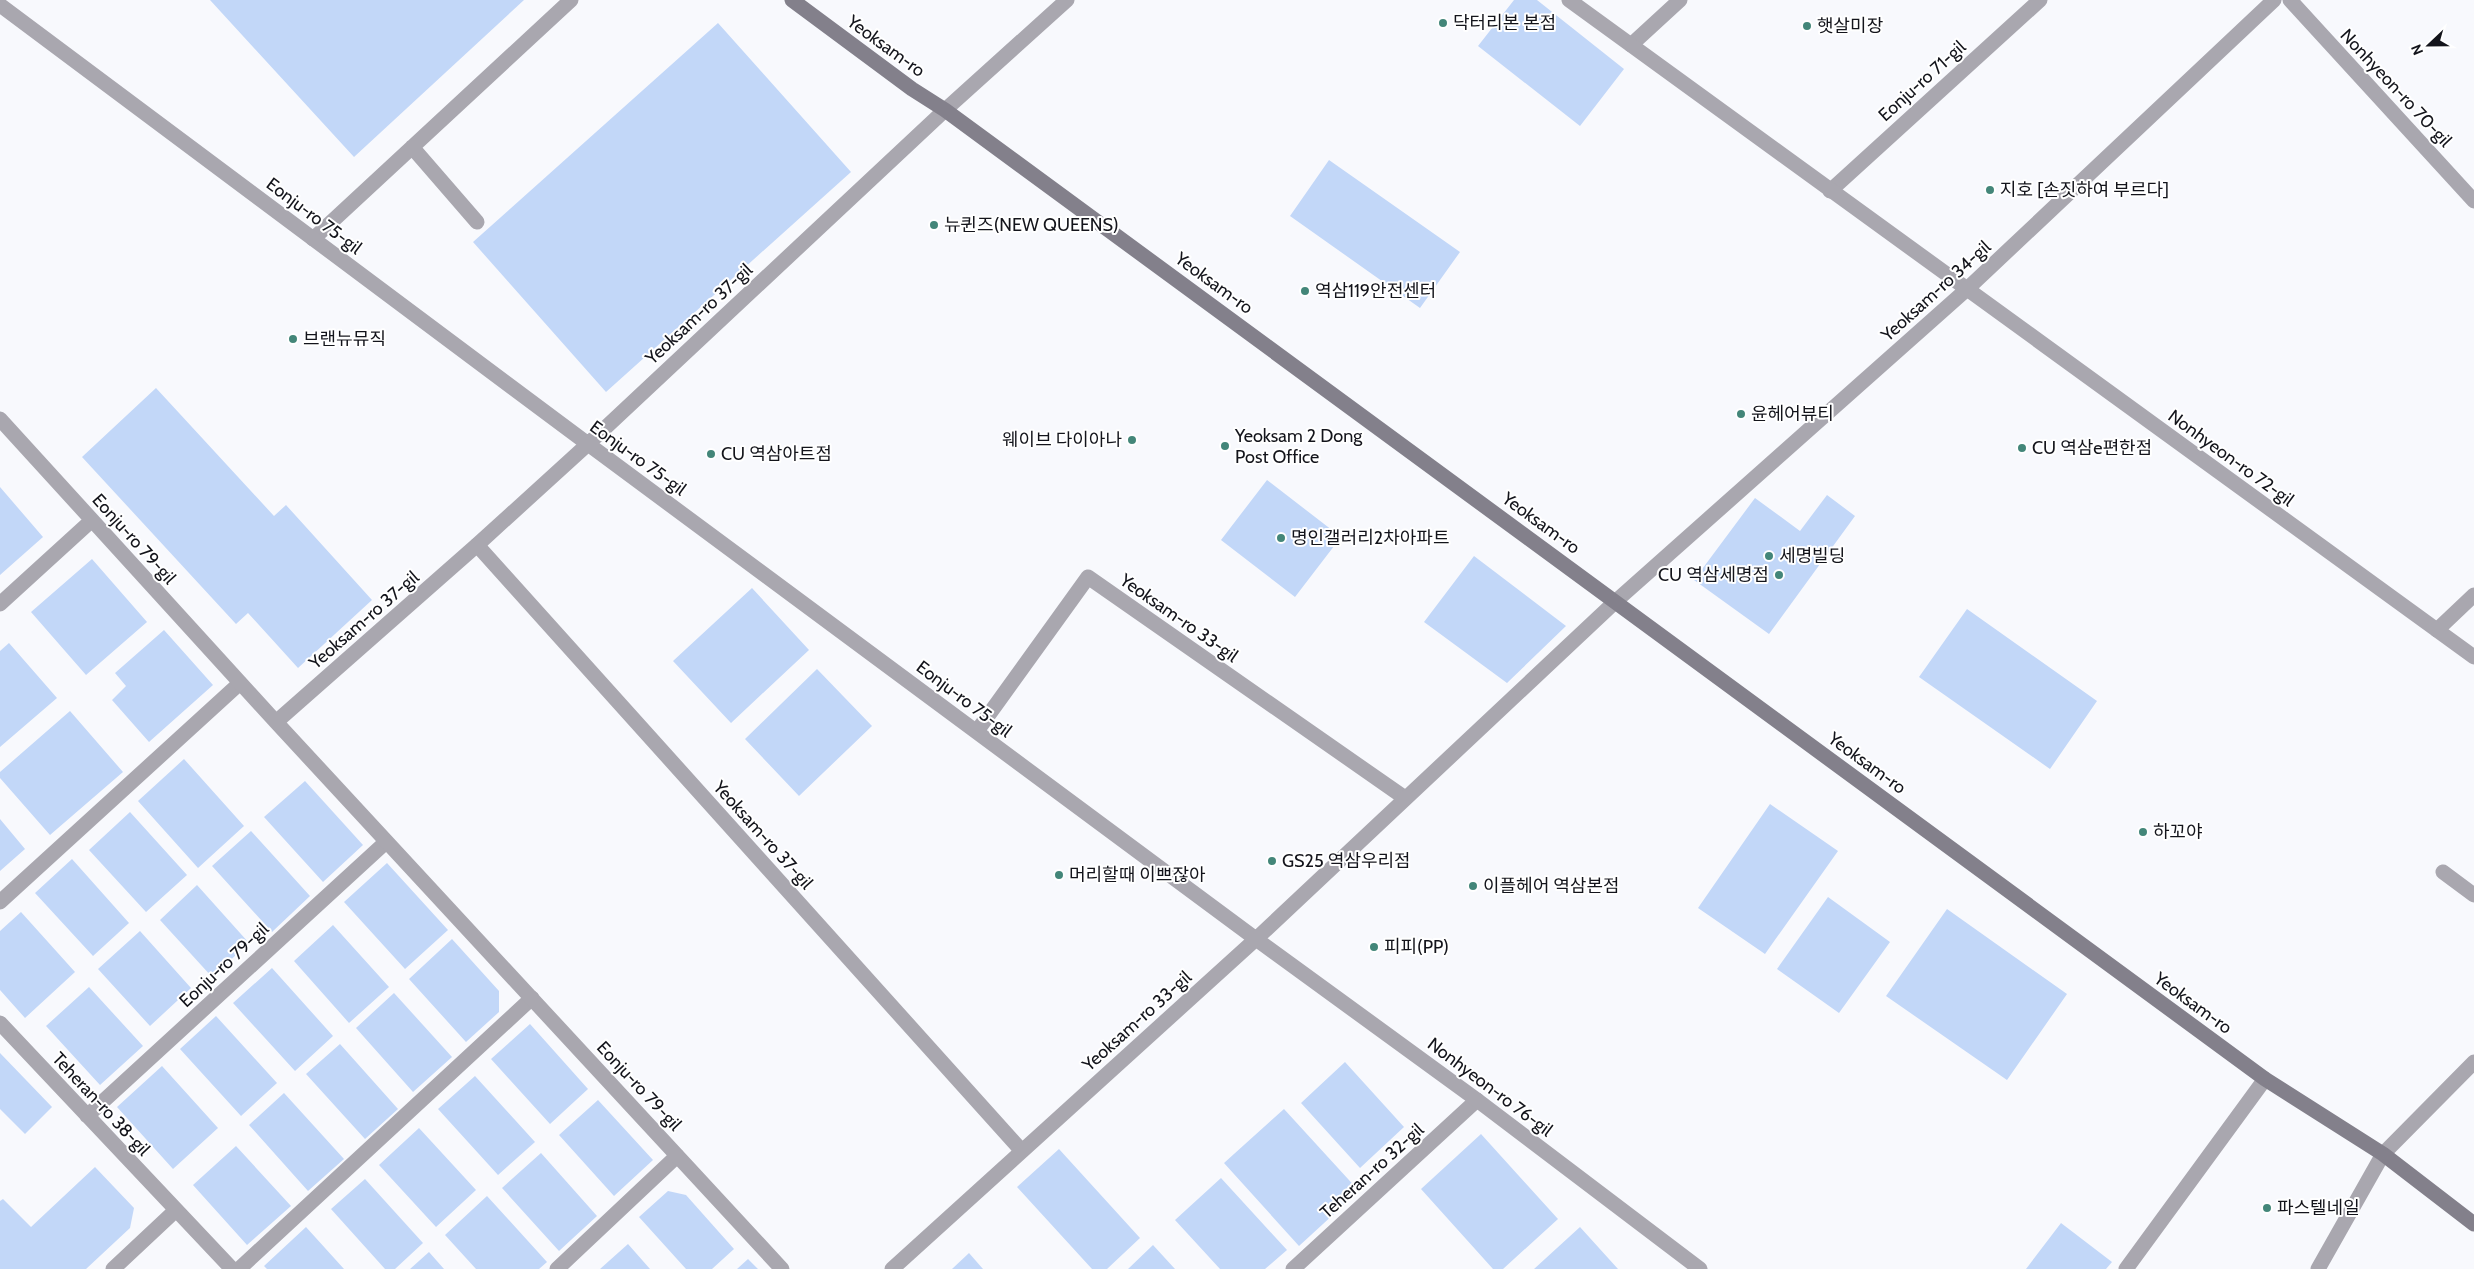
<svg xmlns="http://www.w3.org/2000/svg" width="2474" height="1269" font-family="Cabin,'Noto Sans KR',sans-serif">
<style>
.building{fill:#c2d7f8}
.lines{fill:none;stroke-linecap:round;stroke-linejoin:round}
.lane{stroke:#a9a7af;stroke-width:15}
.street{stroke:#a9a7af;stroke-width:15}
.secondary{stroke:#83808b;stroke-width:15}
.poi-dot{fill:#438679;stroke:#fff;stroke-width:2}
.labels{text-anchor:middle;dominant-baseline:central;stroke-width:4;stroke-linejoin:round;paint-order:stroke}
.poi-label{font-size:18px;fill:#13141b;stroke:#fff;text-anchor:start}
.street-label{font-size:18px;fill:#13141b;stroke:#fff}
</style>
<rect width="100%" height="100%" fill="#f8f9fd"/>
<!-- building -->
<path class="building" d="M 210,0 L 524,0 L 354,157 Z
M 1514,0 L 1537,0 L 1624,69 L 1580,126 L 1478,46 Z
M 718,23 L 851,172 L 606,392 L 473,242 Z
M 1329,160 L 1460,252 L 1420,308 L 1290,216 Z
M 156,388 L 274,516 L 286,505 L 372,600 L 298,668 L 248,613 L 236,624 L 82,457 Z
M 1267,480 L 1341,537 L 1295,597 L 1221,540 Z
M 0,487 L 43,537 L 0,575 Z
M 1827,495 L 1855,516 L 1769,634 L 1694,580 L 1755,498 L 1800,531 Z
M 1474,556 L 1566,626 L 1507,683 L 1424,622 Z
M 92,559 L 147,622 L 86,675 L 31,612 Z
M 752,588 L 809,650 L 731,723 L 673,661 Z
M 1967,609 L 2097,701 L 2050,769 L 1919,677 Z
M 164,630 L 213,685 L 149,742 L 112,700 L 126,686 L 115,673 Z
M 9,643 L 57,698 L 0,747 L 0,651 Z
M 817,669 L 872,726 L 799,796 L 745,739 Z
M 70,711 L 123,772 L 50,835 L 0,778 L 0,772 Z
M 184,759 L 244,826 L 198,868 L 138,801 Z
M 305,781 L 363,845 L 323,882 L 264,817 Z
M 1770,804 L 1838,851 L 1765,954 L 1698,908 Z
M 130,812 L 187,875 L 146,912 L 89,850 Z
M 0,819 L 25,849 L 0,871 Z
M 251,831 L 310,896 L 272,932 L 212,866 Z
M 72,859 L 129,923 L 93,956 L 35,893 Z
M 387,863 L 448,930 L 405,969 L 344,902 Z
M 197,885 L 249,943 L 212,977 L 160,920 Z
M 1828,897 L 1890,942 L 1839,1013 L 1777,969 Z
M 1947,909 L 2067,994 L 2007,1080 L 1886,996 Z
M 21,912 L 75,972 L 25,1018 L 0,990 L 0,931 Z
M 333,925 L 389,987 L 349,1023 L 294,961 Z
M 140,931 L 191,988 L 150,1026 L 98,969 Z
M 452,939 L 499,991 L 499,1012 L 466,1042 L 409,979 Z
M 272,968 L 333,1036 L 295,1071 L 233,1003 Z
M 89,987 L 143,1046 L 100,1085 L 46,1026 Z
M 394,993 L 452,1057 L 413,1092 L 356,1028 Z
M 216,1016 L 277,1083 L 241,1116 L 180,1049 Z
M 530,1024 L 588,1089 L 550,1124 L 491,1059 Z
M 340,1044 L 398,1109 L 365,1139 L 306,1074 Z
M 0,1053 L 52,1107 L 25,1134 L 0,1109 Z
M 1345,1062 L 1404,1127 L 1360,1168 L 1301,1103 Z
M 162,1066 L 218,1128 L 173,1169 L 117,1107 Z
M 475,1076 L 535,1142 L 498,1175 L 438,1109 Z
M 284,1093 L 344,1159 L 308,1191 L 249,1125 Z
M 598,1100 L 653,1160 L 614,1196 L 559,1135 Z
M 1284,1109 L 1359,1191 L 1299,1246 L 1224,1163 Z
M 419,1128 L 476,1190 L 436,1227 L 379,1165 Z
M 1481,1134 L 1558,1219 L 1503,1269 L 1493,1269 L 1421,1189 Z
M 236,1146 L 291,1206 L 247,1245 L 193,1185 Z
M 1059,1149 L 1140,1238 L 1107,1269 L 1092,1269 L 1017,1187 Z
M 541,1153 L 597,1216 L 559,1251 L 502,1188 Z
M 95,1167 L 134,1208 L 130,1228 L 86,1269 L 0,1269 L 0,1201 L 3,1199 L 31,1227 Z
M 1221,1178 L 1287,1250 L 1265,1269 L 1220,1269 L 1175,1220 Z
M 365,1179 L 423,1243 L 395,1269 L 385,1269 L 331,1209 Z
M 668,1191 L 686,1195 L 734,1249 L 712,1269 L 686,1269 L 639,1217 Z
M 487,1196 L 547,1262 L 539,1269 L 476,1269 L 445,1235 Z
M 2061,1223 L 2112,1262 L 2106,1269 L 2026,1269 Z
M 306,1227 L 344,1269 L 267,1269 L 264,1266 Z
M 1580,1227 L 1618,1269 L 1534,1269 Z
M 628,1244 L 650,1269 L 600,1269 Z
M 1153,1245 L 1175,1269 L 1128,1269 Z
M 429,1252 L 444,1269 L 410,1269 Z
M 969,1253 L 983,1269 L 952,1269 Z
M 748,1259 L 758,1269 L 737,1269 Z"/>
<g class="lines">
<!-- lane -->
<path class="lane" d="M 1631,45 L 1680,0
M 945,110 L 1067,0
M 412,147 L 477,222
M 1830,191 L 2040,0
M 313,239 L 571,0
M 477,545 L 1021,1150
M 2437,630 L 2474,595
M 977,731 L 1088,577 L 1405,798
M 2443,872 L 2474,895
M 0,902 L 240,683
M 0,1023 L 232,1269
M 87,1116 L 386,842
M 2383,1154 L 2474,1062
M 113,1269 L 176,1210
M 239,1269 L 532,998
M 557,1269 L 677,1156
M 1293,1269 L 1477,1100
M 2126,1269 L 2265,1079"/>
<!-- street -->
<path class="street" d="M 1569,0 L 2474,657
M 2290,0 L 2474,201
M 0,5 L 588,444 L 1256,939 L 1477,1100 L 1700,1269
M 0,419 L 276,722 L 782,1269
M 0,604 L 91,521
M 276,722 L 477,545 L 588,444 L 945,110
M 892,1269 L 1256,939 L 1616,601 L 1966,290 L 2274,0
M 2318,1269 L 2383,1154"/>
<!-- secondary -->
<path class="secondary" d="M 792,0 L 912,89 L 945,110 L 2265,1079 L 2383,1154 L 2474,1224"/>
</g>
<!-- markers -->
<g class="poi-dot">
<circle cx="1443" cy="23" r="5"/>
<circle cx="1807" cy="26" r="5"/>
<circle cx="1990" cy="190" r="5"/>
<circle cx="934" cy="225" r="5"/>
<circle cx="1305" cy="291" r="5"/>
<circle cx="293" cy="339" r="5"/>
<circle cx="1741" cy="414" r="5"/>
<circle cx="1132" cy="440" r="5"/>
<circle cx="1225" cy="446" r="5"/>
<circle cx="2022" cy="448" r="5"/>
<circle cx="711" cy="454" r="5"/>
<circle cx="1281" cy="538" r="5"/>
<circle cx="1769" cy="556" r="5"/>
<circle cx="1779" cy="575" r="5"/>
<circle cx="2143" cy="832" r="5"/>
<circle cx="1272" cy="861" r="5"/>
<circle cx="1059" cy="875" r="5"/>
<circle cx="1473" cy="886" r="5"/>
<circle cx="1374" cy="947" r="5"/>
<circle cx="2267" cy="1208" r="5"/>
</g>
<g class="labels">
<!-- poi labels -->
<g class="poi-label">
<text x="1453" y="23">닥터리본 본점</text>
<text x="1817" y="26">햇살미장</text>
<text x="2000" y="190">지호 [손짓하여 부르다]</text>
<text x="944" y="225">뉴퀸즈(NEW QUEENS)</text>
<text x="1315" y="291">역삼119안전센터</text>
<text x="303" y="339">브랜뉴뮤직</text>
<text x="1751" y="414">윤헤어뷰티</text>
<text x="1235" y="436">Yeoksam 2 Dong<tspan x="1235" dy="21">Post Office</tspan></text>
<text x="1122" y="440" text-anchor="end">웨이브 다이아나</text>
<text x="2032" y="448">CU 역삼e편한점</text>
<text x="721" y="454">CU 역삼아트점</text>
<text x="1291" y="538">명인갤러리2차아파트</text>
<text x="1779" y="556">세명빌딩</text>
<text x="1769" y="575" text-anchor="end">CU 역삼세명점</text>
<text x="2153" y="832">하꼬야</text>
<text x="1282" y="861">GS25 역삼우리점</text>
<text x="1069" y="875">머리할때 이쁘잖아</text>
<text x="1483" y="886">이플헤어 역삼본점</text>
<text x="1384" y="947">피피(PP)</text>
<text x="2277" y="1208">파스텔네일</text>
</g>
<!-- street labels -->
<g class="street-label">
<text transform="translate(886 46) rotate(36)">Yeoksam-ro</text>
<text transform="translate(1922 81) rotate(-42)">Eonju-ro 71-gil</text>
<text transform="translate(2396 88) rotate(47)">Nonhyeon-ro 70-gil</text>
<text transform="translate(314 216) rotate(37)">Eonju-ro 75-gil</text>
<text transform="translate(1214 283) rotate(36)">Yeoksam-ro</text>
<text transform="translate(1936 291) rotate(-42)">Yeoksam-ro 34-gil</text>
<text transform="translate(699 314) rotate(-43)">Yeoksam-ro 37-gil</text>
<text transform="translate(638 458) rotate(36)">Eonju-ro 75-gil</text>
<text transform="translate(2231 458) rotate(36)">Nonhyeon-ro 72-gil</text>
<text transform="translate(1541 523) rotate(36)">Yeoksam-ro</text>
<text transform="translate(134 539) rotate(48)">Eonju-ro 79-gil</text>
<text transform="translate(1179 618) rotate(35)">Yeoksam-ro 33-gil</text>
<text transform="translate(364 620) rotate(-41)">Yeoksam-ro 37-gil</text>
<text transform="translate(964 699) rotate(37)">Eonju-ro 75-gil</text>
<text transform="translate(1867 763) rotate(36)">Yeoksam-ro</text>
<text transform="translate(763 835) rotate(48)">Yeoksam-ro 37-gil</text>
<text transform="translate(224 965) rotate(-43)">Eonju-ro 79-gil</text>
<text transform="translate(2193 1003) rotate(36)">Yeoksam-ro</text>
<text transform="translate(1137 1021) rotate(-42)">Yeoksam-ro 33-gil</text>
<text transform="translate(639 1086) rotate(47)">Eonju-ro 79-gil</text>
<text transform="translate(1490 1087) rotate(37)">Nonhyeon-ro 76-gil</text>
<text transform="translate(101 1104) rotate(47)">Teheran-ro 38-gil</text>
<text transform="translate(1372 1171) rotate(-42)">Teheran-ro 32-gil</text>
</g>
</g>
<!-- north arrow -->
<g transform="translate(2429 45) rotate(248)" stroke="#ffffff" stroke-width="4" paint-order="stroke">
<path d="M0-4L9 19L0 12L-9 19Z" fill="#13141b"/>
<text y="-8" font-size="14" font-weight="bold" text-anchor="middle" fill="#13141b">N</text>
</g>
</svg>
